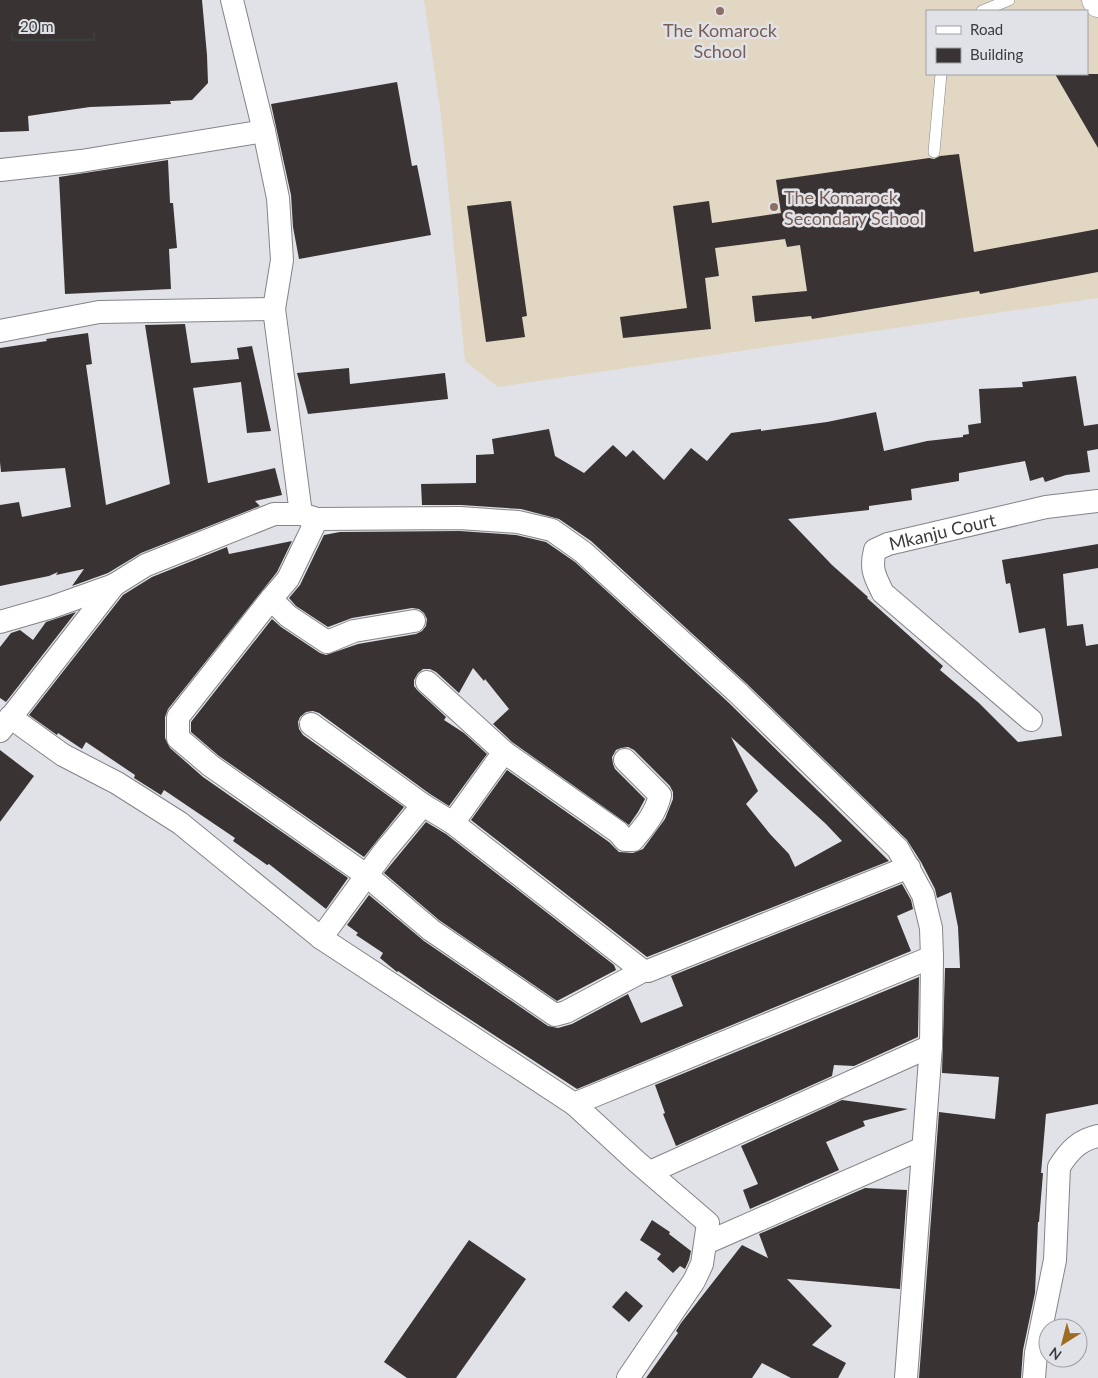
<svg xmlns="http://www.w3.org/2000/svg" width="1098" height="1378" font-family="Lato,sans-serif">
<style>
.education{fill:#e2d7c2;fill-rule:evenodd}
.building{fill:#393433;fill-rule:evenodd}
.lines{fill:none;stroke-linecap:round;stroke-linejoin:round}
.service-casing{stroke:#838488;stroke-width:12}
.minor-casing{stroke:#838488;stroke-width:24}
.secondary-casing{stroke:#838488;stroke-width:29}
.service{stroke:#fff;stroke-width:11}
.minor{stroke:#fff;stroke-width:22}
.secondary{stroke:#fff;stroke-width:28}
.education-dot{fill:#8d6e63;stroke:#e1e2e7;stroke-width:2}
.labels{text-anchor:middle;dominant-baseline:central;stroke-width:5;stroke-linejoin:round;paint-order:stroke}
.education-label{font-size:18px;fill:#785e54;stroke:#e1e2e7}
.street-label{font-size:18px;fill:#3b3c3e;stroke:#e1e2e7}
</style>
<rect width="100%" height="100%" fill="#e1e2e7"/>
<!-- education -->
<path class="education" d="M 424,0 L 1098,0 L 1098,298 L 498,387 L 465,361 L 441,115 ZM 927,11 L 1087,11 L 1087,74 L 927,74 Z"/>
<!-- building -->
<path class="building" d="M 0,0 L 202,0 L 207,55 L 208,83 L 192,100 L 170,101 L 171,104 L 90,107 L 28,116 L 29,131 L 0,132 Z
M 1055,74 L 1098,74 L 1098,148 Z
M 397,82 L 412,166 L 417,165 L 431,235 L 299,259 L 293,227 L 291,195 L 271,104 Z
M 959,154 L 974,252 L 1098,229 L 1098,272 L 980,294 L 979,291 L 812,319 L 811,316 L 755,322 L 752,296 L 807,291 L 800,245 L 787,247 L 785,239 L 715,248 L 719,276 L 705,278 L 711,329 L 623,338 L 620,317 L 687,308 L 673,206 L 709,201 L 712,223 L 781,213 L 776,180 L 929,158 L 934,159 L 940,156 Z
M 168,160 L 170,203 L 173,203 L 177,248 L 169,249 L 171,289 L 65,294 L 59,177 Z
M 511,201 L 527,316 L 522,317 L 525,337 L 486,342 L 467,206 Z
M 185,324 L 191,363 L 239,359 L 237,348 L 252,346 L 271,431 L 247,433 L 241,382 L 193,388 L 208,483 L 275,468 L 282,495 L 255,501 L 260,506 L 141,553 L 108,573 L 72,586 L 84,569 L 56,575 L 58,572 L 49,576 L 0,586 L 0,505 L 19,502 L 22,517 L 71,507 L 65,468 L 1,472 L 0,462 L 0,348 L 47,341 L 46,339 L 88,333 L 92,364 L 86,365 L 106,505 L 170,484 L 145,325 Z
M 349,368 L 350,384 L 445,373 L 448,399 L 308,414 L 297,373 Z
M 1076,376 L 1084,426 L 1098,424 L 1098,449 L 1087,451 L 1090,472 L 1066,475 L 1045,482 L 1043,477 L 1030,481 L 1025,461 L 959,473 L 959,481 L 911,489 L 912,500 L 869,506 L 869,510 L 788,519 L 832,565 L 868,597 L 867,598 L 943,666 L 940,670 L 979,703 L 1018,742 L 1062,736 L 1045,628 L 1019,633 L 1010,583 L 1006,584 L 1002,560 L 1098,544 L 1098,568 L 1063,574 L 1067,626 L 1083,624 L 1086,646 L 1098,644 L 1098,1104 L 1046,1114 L 1041,1173 L 1043,1173 L 1039,1222 L 1038,1222 L 1035,1293 L 1023,1350 L 1021,1378 L 919,1378 L 939,1112 L 995,1119 L 999,1077 L 942,1073 L 945,968 L 960,968 L 958,927 L 951,892 L 937,898 L 935,889 L 921,862 L 907,840 L 746,683 L 591,541 L 559,519 L 521,509 L 461,505 L 422,505 L 421,484 L 476,483 L 476,455 L 494,454 L 492,439 L 549,429 L 555,456 L 584,473 L 613,445 L 626,457 L 633,450 L 664,480 L 691,448 L 707,461 L 731,433 L 761,429 L 761,431 L 827,422 L 876,412 L 884,451 L 927,441 L 963,437 L 963,435 L 969,434 L 968,425 L 981,423 L 979,389 L 1023,387 L 1022,382 Z
M 460,531 L 516,535 L 546,542 L 575,562 L 728,702 L 889,861 L 647,957 L 471,820 L 507,770 L 609,842 L 619,852 L 633,853 L 643,849 L 665,819 L 673,799 L 673,792 L 670,786 L 634,750 L 628,747 L 621,748 L 616,750 L 612,757 L 613,764 L 615,769 L 645,799 L 638,812 L 629,825 L 512,742 L 493,724 L 509,709 L 485,679 L 484,681 L 473,668 L 459,693 L 436,672 L 430,669 L 423,669 L 418,673 L 414,680 L 414,686 L 418,691 L 446,717 L 444,720 L 464,733 L 487,754 L 449,806 L 430,794 L 319,713 L 313,711 L 306,712 L 300,717 L 298,722 L 299,729 L 303,735 L 404,807 L 364,857 L 219,756 L 191,732 L 191,722 L 272,619 L 281,627 L 320,653 L 326,655 L 358,644 L 416,634 L 422,631 L 426,626 L 427,619 L 424,613 L 419,609 L 412,608 L 352,618 L 328,627 L 296,606 L 289,598 L 300,585 L 324,535 L 340,532 ZM 731,737 L 826,824 L 842,841 L 795,867 L 789,854 L 770,834 L 746,804 L 758,791 Z
M 292,541 L 277,572 L 168,709 L 165,717 L 165,738 L 170,748 L 203,777 L 348,878 L 326,909 L 269,864 L 267,865 L 233,841 L 235,838 L 164,790 L 161,795 L 134,778 L 135,775 L 86,742 L 82,749 L 58,733 L 57,735 L 29,715 L 123,595 L 152,577 L 227,547 L 229,554 Z
M 76,612 L 6,702 L 0,698 L 0,647 L 11,633 L 20,630 L 33,640 L 46,622 Z
M 0,750 L 34,776 L 0,822 Z
M 426,822 L 446,834 L 614,965 L 616,970 L 557,1001 L 439,920 L 384,873 Z
M 902,884 L 911,900 L 913,909 L 897,916 L 911,951 L 577,1089 L 431,994 L 398,971 L 397,972 L 380,958 L 383,953 L 356,935 L 358,933 L 347,925 L 369,895 L 424,941 L 548,1026 L 558,1028 L 572,1024 L 628,994 L 641,1023 L 683,1006 L 671,976 Z
M 919,977 L 918,1037 L 854,1066 L 834,1065 L 832,1076 L 676,1146 L 663,1114 L 665,1113 L 655,1085 Z
M 842,1100 L 908,1109 L 863,1121 L 865,1126 L 826,1142 L 839,1170 L 750,1209 L 743,1190 L 758,1184 L 741,1146 Z
M 865,1188 L 907,1190 L 900,1289 L 787,1279 L 832,1326 L 812,1345 L 846,1363 L 838,1378 L 791,1378 L 762,1363 L 752,1378 L 646,1378 L 678,1333 L 676,1331 L 681,1323 L 742,1245 L 768,1258 L 759,1234 Z
M 652,1220 L 670,1232 L 669,1234 L 691,1251 L 689,1260 L 685,1269 L 680,1266 L 673,1273 L 657,1259 L 661,1254 L 640,1240 Z
M 469,1240 L 526,1279 L 456,1378 L 407,1378 L 384,1362 Z
M 626,1291 L 643,1306 L 629,1322 L 612,1307 Z"/>
<g class="lines">
<!-- service casing -->
<g class="service-casing">
<path id="service" d="M 982,11 L 1009,0
M 934,152 L 941,74"/>
</g>
<!-- minor casing -->
<g class="minor-casing">
<g id="minor">
<path d="M 232,0 L 264,131 L 278,198 L 282,260 L 274,309 L 301,514"/>
<path d="M 0,170 L 81,161 L 264,131"/>
<path d="M 0,331 L 99,312 L 274,309"/>
<path d="M 317,519 L 288,579 L 271,599 L 288,616 L 327,642 L 354,631 L 414,621"/>
<path d="M 271,599 L 178,717 L 178,738 L 211,766 L 366,875 L 431,930 L 555,1015 L 566,1012 L 643,971"/>
<path d="M 0,622 L 52,607 L 114,585 L 146,565 L 274,514 L 301,514 L 317,519 L 460,518 L 518,522 L 552,530 L 583,552 L 737,692 L 898,849 L 923,895 L 931,928 L 932,957 L 931,1046 L 906,1378"/>
<path d="M 427,682 L 504,752"/>
<path d="M 10,717 L 63,755 L 117,783 L 180,823 L 321,938 L 574,1104 L 636,1161 L 708,1223 L 702,1264 L 694,1281 L 628,1378"/>
<path id="s1" d="M 1031,720 L 883,593 C 875,577 870,569 875,550 L 888,544 L 1046,507 L 1098,501"/>
<path d="M 311,724 L 423,805 L 383,853 L 321,938"/>
<path d="M 0,731 L 114,585"/>
<path d="M 423,805 L 453,823 L 643,971 L 648,971 L 909,867"/>
<path d="M 453,823 L 504,752 L 618,832 L 625,840 L 633,840 C 645,826 656,813 660,795 L 625,760"/>
<path d="M 574,1104 L 932,957"/>
<path d="M 650,1172 L 931,1046"/>
<path d="M 706,1243 L 923,1148"/>
<path d="M 1034,1378 L 1036,1353 L 1055,1260 L 1059,1167 C 1069,1151 1079,1140 1098,1136"/>
</g>
</g>
<!-- secondary casing -->
<g class="secondary-casing">
<path id="secondary" d="M 1096,0 L 1098,3"/>
</g>
<!-- service -->
<use href="#service" class="service"/>
<!-- minor -->
<use href="#minor" class="minor"/>
<!-- secondary -->
<use href="#secondary" class="secondary"/>
</g>
<!-- markers -->
<g class="education-dot">
<circle cx="720" cy="11" r="5"/>
<circle cx="774" cy="207" r="5"/>
</g>
<g class="labels">
<!-- education labels -->
<g class="education-label">
<text x="720" y="30">The Komarock<tspan x="720" dy="21">School</tspan></text>
<text x="784" y="197" text-anchor="start">The Komarock<tspan x="784" dy="21">Secondary School</tspan></text>
</g>
<!-- street labels -->
<g class="street-label">
<text stroke="none"><textPath href="#s1" startOffset="310">Mkanju Court</textPath></text>
</g>
</g>
<!-- legend -->
<rect x="926" y="10" width="162" height="65" fill="#e1e2e7" stroke="#9fa0a3"/>
<rect x="936" y="26" width="25" height="8" fill="#ffffff" stroke="#9fa0a3"/>
<text x="970" y="35" font-size="15" fill="#3b3c3e">Road</text>
<rect x="936" y="48" width="25" height="15" fill="#393433" stroke="#9fa0a3"/>
<text x="970" y="60" font-size="15" fill="#3b3c3e">Building</text>
<!-- north arrow -->
<g transform="translate(1063 1343) rotate(216)"><circle r="24" fill="#e1e2e7" stroke="#9fa0a3"/>
<path d="M0-4L9 19L0 12L-9 19Z" fill="#9d6c20"/>
<text y="-8" font-size="14" font-weight="bold" text-anchor="middle" fill="#3b3c3e">N</text>
</g>
<!-- scale -->
<path d="M12 32v8h82v-8" fill="none" stroke="#3b3c3e" stroke-width="2.5"/>
<text x="20" y="32" font-size="15" fill="#3b3c3e" stroke="#e1e2e7" stroke-width="4" paint-order="stroke">20 m</text>
</svg>
